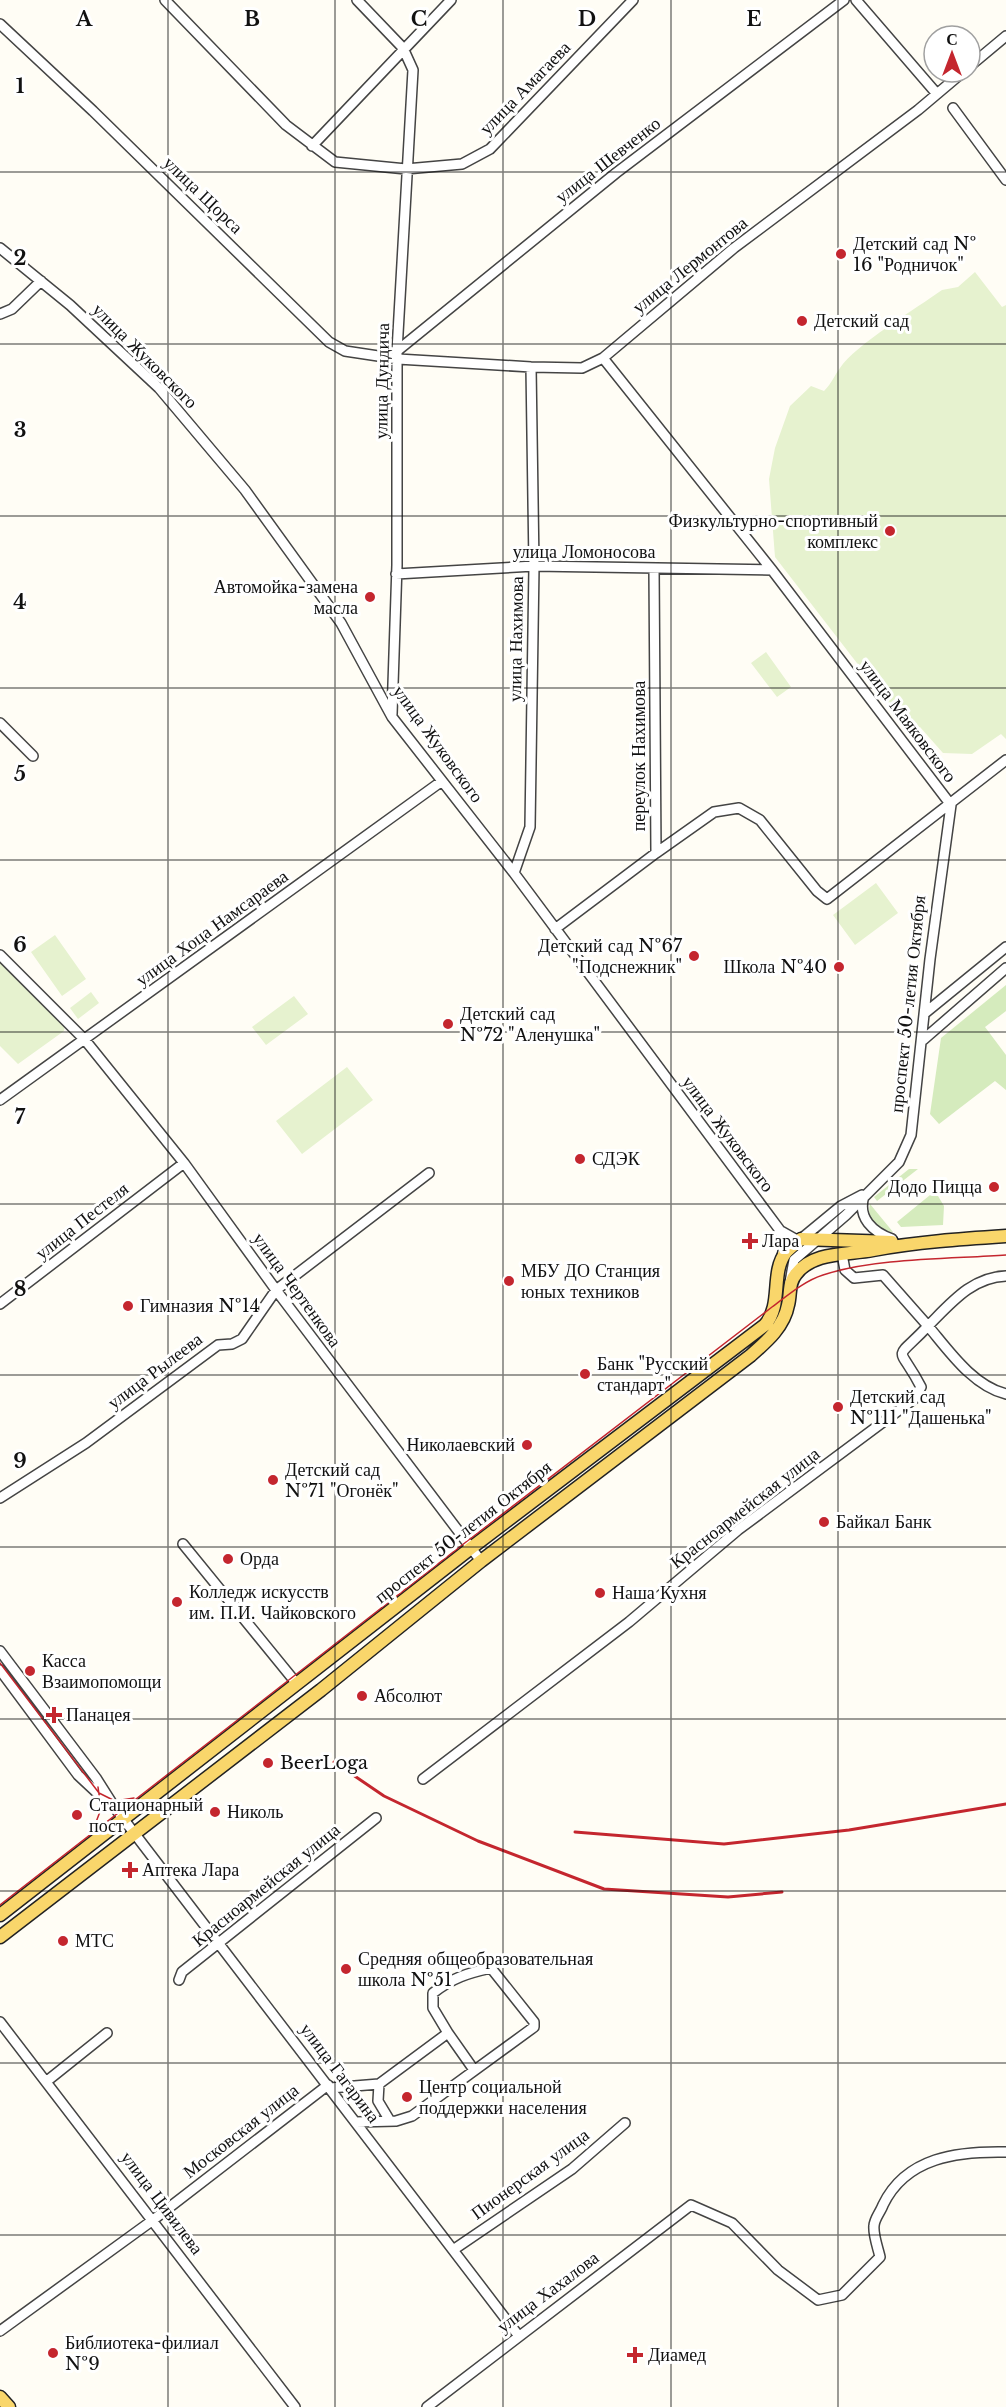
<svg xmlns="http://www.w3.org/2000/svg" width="1006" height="2407" font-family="'Libre Baskerville',serif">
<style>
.green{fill:#d5ebbd}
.pitch{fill:#e6f2cf}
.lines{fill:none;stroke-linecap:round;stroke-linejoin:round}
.minor-casing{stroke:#444;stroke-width:12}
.major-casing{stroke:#222;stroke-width:15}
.minor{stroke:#fff;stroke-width:9}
.major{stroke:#f9d66b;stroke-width:12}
.tram{stroke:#c4262e;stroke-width:1.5}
.rail{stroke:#c4262e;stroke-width:3}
.grid{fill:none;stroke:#111;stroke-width:1.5;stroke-opacity:0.55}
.poi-dot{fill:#c4262e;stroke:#fff;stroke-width:2}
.labels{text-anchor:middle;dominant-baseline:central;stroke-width:6;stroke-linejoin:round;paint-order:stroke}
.street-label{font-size:18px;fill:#111;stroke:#fff}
.poi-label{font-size:18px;fill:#111;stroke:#fff;text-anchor:start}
.grid-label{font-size:20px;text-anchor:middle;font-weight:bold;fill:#111;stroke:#fff;stroke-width:6;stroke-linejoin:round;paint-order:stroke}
</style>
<rect width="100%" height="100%" fill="#fffdf5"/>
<!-- green -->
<path class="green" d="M 1006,985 L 1006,1011 L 985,1027 L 1006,1055 L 1006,1090 L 995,1081 L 939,1124 L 930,1114 L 941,1038 Z
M 909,1169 L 918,1169 L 877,1201 L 874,1197 Z
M 935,1191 L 944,1206 L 943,1225 L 901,1227 L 897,1222 Z
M 870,1204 L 893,1232 C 877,1231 866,1219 870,1204 Z"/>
<!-- pitch -->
<path class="pitch" d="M 975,272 L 1002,307 L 1006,305 L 1006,739 L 1001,734 L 972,754 L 943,753 L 920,727 L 911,733 L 775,557 L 769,479 L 775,448 L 790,406 L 811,386 L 824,391 C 832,383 834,376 840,368 C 855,345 917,308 942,290 L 958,287 Z
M 766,652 L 791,687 L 777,697 L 751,663 Z
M 876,883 L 898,913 L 855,945 L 833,915 Z
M 55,935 L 86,979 L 62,996 L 31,952 Z
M 0,961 L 65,1023 L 64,1031 L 18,1064 L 0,1046 Z
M 91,992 L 99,1003 L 78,1019 L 70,1008 Z
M 294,996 L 308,1014 L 266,1045 L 252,1027 Z
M 347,1067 L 373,1100 L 302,1154 L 276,1121 Z"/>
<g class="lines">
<!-- minor casing -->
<g class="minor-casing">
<path id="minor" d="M 165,0 L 286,125 L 335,162 L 406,169 L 462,164 L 490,149 L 633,0
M 357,0 L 403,48 L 413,70 L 397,351 L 397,565 L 392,714
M 856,0 L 937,94
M 0,24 L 93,111 L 329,342 L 345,351 L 398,359 L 531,367 L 582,368 L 603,358 L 734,248 L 918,110 L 963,72
M 970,66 L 1006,36
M 953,108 L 1006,180
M 312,146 L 451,0
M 0,248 L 70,305 L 159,388 L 245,490 L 341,623 L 392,717 L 514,873 L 779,1229 L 784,1245 L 782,1258
M 0,314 L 12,309 L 41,281
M 397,351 L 616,173 L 844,0
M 603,358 L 772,570 L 951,805
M 396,574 L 534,566 L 772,570
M 0,723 L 33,756
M 656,853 L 714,812 L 739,808 L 760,820 L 817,891 L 827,899 L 1006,760
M 514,873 L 530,827 L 534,566 L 531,367
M 555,929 L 656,853 L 654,568
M 0,955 L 85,1040 L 184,1163 L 276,1290 L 481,1561
M 925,1013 L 1006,947
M 923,1040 L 1006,968
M 0,1100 L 442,781
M 864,1196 C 857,1218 873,1232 892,1239
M 779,1230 L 795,1239 L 801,1239 L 841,1206 L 862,1195
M 1006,1276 C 972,1277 951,1303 928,1326 C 949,1351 973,1386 1006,1394
M 790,1282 L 794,1260 L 846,1215 L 899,1162 L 911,1135 L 930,959 L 951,805
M 0,1304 L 184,1163
M 0,1498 L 86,1443 L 218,1345 L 232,1344 L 242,1339 L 276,1290 L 429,1173
M 183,1544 L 297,1684
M 0,1651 L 96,1778 L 115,1808 L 518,2335
M 0,1670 L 78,1775 L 108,1803
M 423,1779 L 629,1622 L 738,1530 L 914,1399 L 921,1387 C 898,1342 892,1364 928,1326 L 883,1275 L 854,1278 L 845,1270 L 842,1254
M 179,1980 L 182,1972 L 376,1818
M 0,2022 L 295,2407
M 448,2033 L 474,2070
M 47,2081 L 107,2033
M 330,2088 L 379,2084
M 356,2122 L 396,2121 L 412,2116 L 534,2027 L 534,2022 L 491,1968 C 468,1973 452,1978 433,1993 L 433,2008 L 448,2033 L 379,2084 L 378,2101 L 390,2121
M 453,2250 L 572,2169 L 625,2123
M 0,2331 L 153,2220 L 328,2085
M 427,2407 L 691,2205 L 732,2223 L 778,2270 L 818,2300 L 842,2295 L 880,2257 C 878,2248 873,2235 874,2226 C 874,2219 881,2211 883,2205 C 906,2157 958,2151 1006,2152"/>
</g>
<!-- major casing -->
<g class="major-casing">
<path id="major" d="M 0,1915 L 471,1548 L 765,1325 C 783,1304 770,1273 786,1252 C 790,1248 796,1243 801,1239 L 892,1242
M 0,1937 L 321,1690 L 481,1561 L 750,1356 C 766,1342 784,1327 788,1305 C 791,1294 788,1283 796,1274 C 813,1251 848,1255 873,1250 C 917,1242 961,1239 1006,1236
M 0,2397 L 9,2407"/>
</g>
<!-- minor -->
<use href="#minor" class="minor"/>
<!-- major -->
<use href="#major" class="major"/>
<!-- tram -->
<path class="tram" d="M 0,1663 L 99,1793 L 115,1801 L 134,1798
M 93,1830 L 101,1809 L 98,1787
M 0,1905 L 466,1542 L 772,1307 C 787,1296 804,1281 823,1275 C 875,1258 950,1259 1006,1255"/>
<!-- rail -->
<path class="rail" d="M 334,1762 L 384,1796 L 478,1841 L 604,1889 L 728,1897 L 782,1892
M 575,1832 L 724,1844 L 849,1830 L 1006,1804"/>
</g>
<!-- grid -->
<path class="grid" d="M 168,0 L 168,2407M 335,0 L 335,2407M 503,0 L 503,2407M 671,0 L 671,2407M 838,0 L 838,2407M 0,172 L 1006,172M 0,344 L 1006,344M 0,516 L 1006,516M 0,688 L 1006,688M 0,860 L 1006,860M 0,1032 L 1006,1032M 0,1204 L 1006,1204M 0,1375 L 1006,1375M 0,1547 L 1006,1547M 0,1719 L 1006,1719M 0,1891 L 1006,1891M 0,2063 L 1006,2063M 0,2235 L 1006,2235"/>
<!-- markers -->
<g class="poi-dot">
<circle cx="841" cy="254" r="6"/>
<circle cx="802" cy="321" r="6"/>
<circle cx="890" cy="531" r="6"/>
<circle cx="370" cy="597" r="6"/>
<circle cx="694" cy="956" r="6"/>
<circle cx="839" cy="967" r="6"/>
<circle cx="448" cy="1024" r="6"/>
<circle cx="580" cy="1159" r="6"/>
<circle cx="994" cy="1187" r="6"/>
<path d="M747 1232h6v6h6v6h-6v6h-6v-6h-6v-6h6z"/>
<circle cx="509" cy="1281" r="6"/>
<circle cx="128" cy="1306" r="6"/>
<circle cx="585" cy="1374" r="6"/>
<circle cx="838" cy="1407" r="6"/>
<circle cx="527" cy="1445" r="6"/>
<circle cx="273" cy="1480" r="6"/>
<circle cx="824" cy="1522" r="6"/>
<circle cx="228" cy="1559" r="6"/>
<circle cx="600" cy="1593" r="6"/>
<circle cx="177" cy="1602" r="6"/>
<circle cx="30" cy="1671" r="6"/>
<circle cx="362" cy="1696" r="6"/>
<path d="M51 1706h6v6h6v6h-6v6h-6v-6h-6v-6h6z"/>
<circle cx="268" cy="1763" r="6"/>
<circle cx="215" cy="1812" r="6"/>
<circle cx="77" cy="1815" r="6"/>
<path d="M127 1861h6v6h6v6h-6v6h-6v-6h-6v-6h6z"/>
<circle cx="63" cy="1941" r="6"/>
<circle cx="346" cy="1969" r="6"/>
<circle cx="407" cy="2097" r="6"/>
<circle cx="53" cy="2353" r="6"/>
<path d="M632 2346h6v6h6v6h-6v6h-6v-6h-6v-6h6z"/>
</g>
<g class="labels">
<!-- street labels -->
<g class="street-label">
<text transform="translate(525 88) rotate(-46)">улица Амагаева</text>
<text transform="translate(608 160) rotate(-38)">улица Шевченко</text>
<text transform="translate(203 195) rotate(44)">улица Щорса</text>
<text transform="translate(690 265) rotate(-39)">улица Лермонтова</text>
<text transform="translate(145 356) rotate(45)">улица Жуковского</text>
<text transform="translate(382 381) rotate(-89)">улица Дундича</text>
<text x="584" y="552">улица Ломоносова</text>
<text transform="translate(516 639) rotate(-89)">улица Нахимова</text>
<text transform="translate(908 721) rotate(53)">улица Маяковского</text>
<text transform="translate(438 744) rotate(54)">улица Жуковского</text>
<text transform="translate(639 756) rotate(-90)">переулок Нахимова</text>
<text transform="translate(212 928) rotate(-36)">улица Хоца Намсараева</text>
<text transform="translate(908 1004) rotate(-84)">проспект 50-летия Октября</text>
<text transform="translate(728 1134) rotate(53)">улица Жуковского</text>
<text transform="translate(82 1221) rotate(-38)">улица Пестеля</text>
<text transform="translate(297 1290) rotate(54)">улица Чертенкова</text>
<text transform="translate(155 1371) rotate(-37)">улица Рылеева</text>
<text transform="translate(745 1508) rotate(-38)">Красноармейская улица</text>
<text transform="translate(463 1532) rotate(-38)">проспект 50-летия Октября</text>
<text transform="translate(266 1885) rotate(-39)">Красноармейская улица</text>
<text transform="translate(340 2073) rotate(53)">улица Гагарина</text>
<text transform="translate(241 2131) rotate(-38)">Московская улица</text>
<text transform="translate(530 2174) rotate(-36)">Пионерская улица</text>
<text transform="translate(162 2203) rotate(53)">улица Цивилева</text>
<text transform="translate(548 2292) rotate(-37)">улица Хахалова</text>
</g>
<!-- poi labels -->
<g class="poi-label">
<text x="853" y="244">Детский сад №<tspan x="853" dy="21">16 "Родничок"</tspan></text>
<text x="814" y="321">Детский сад</text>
<text x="878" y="521" text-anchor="end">Физкультурно-спортивный<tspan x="878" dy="21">комплекс</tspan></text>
<text x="358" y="587" text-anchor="end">Автомойка-замена<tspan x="358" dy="21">масла</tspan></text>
<text x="682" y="946" text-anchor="end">Детский сад №67<tspan x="682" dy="21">"Подснежник"</tspan></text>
<text x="827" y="967" text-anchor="end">Школа №40</text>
<text x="460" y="1014">Детский сад<tspan x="460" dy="21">№72 "Аленушка"</tspan></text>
<text x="592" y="1159">СДЭК</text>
<text x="982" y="1187" text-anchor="end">Додо Пицца</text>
<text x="762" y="1241">Лара</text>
<text x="521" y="1271">МБУ ДО Станция<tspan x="521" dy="21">юных техников</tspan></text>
<text x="140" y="1306">Гимназия №14</text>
<text x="597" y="1364">Банк "Русский<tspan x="597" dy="21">стандарт"</tspan></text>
<text x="850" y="1397">Детский сад<tspan x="850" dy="21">№111 "Дашенька"</tspan></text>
<text x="515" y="1445" text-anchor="end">Николаевский</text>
<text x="285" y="1470">Детский сад<tspan x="285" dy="21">№71 "Огонёк"</tspan></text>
<text x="836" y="1522">Байкал Банк</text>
<text x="240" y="1559">Орда</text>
<text x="189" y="1592">Колледж искусств<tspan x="189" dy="21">им. П.И. Чайковского</tspan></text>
<text x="612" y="1593">Наша Кухня</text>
<text x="42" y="1661">Касса<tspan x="42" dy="21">Взаимопомощи</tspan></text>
<text x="374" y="1696">Абсолют</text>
<text x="66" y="1715">Панацея</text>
<text x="280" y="1763">BeerLoga</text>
<text x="89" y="1805">Стационарный<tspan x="89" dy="21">пост</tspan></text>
<text x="227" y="1812">Николь</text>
<text x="142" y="1870">Аптека Лара</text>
<text x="75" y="1941">МТС</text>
<text x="358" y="1959">Средняя общеобразовательная<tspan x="358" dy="21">школа №51</tspan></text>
<text x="419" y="2087">Центр социальной<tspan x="419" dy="21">поддержки населения</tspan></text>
<text x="65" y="2343">Библиотека-филиал<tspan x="65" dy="21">№9</tspan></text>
<text x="648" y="2355">Диамед</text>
</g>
</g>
<g class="grid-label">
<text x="84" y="26">A</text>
<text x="252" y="26">B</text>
<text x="419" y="26">C</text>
<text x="587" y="26">D</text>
<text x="754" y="26">E</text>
<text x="20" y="93">1</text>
<text x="20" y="265">2</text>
<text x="20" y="437">3</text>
<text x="20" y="609">4</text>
<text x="20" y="781">5</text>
<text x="20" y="952">6</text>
<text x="20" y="1124">7</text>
<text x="20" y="1296">8</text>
<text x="20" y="1468">9</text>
</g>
<!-- north arrow -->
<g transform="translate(952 54)"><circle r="28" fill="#ffffff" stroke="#a0a0a0" stroke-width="1.5"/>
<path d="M0-4.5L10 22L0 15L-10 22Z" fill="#c4262e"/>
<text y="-9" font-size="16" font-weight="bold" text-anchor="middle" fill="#111111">С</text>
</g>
</svg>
